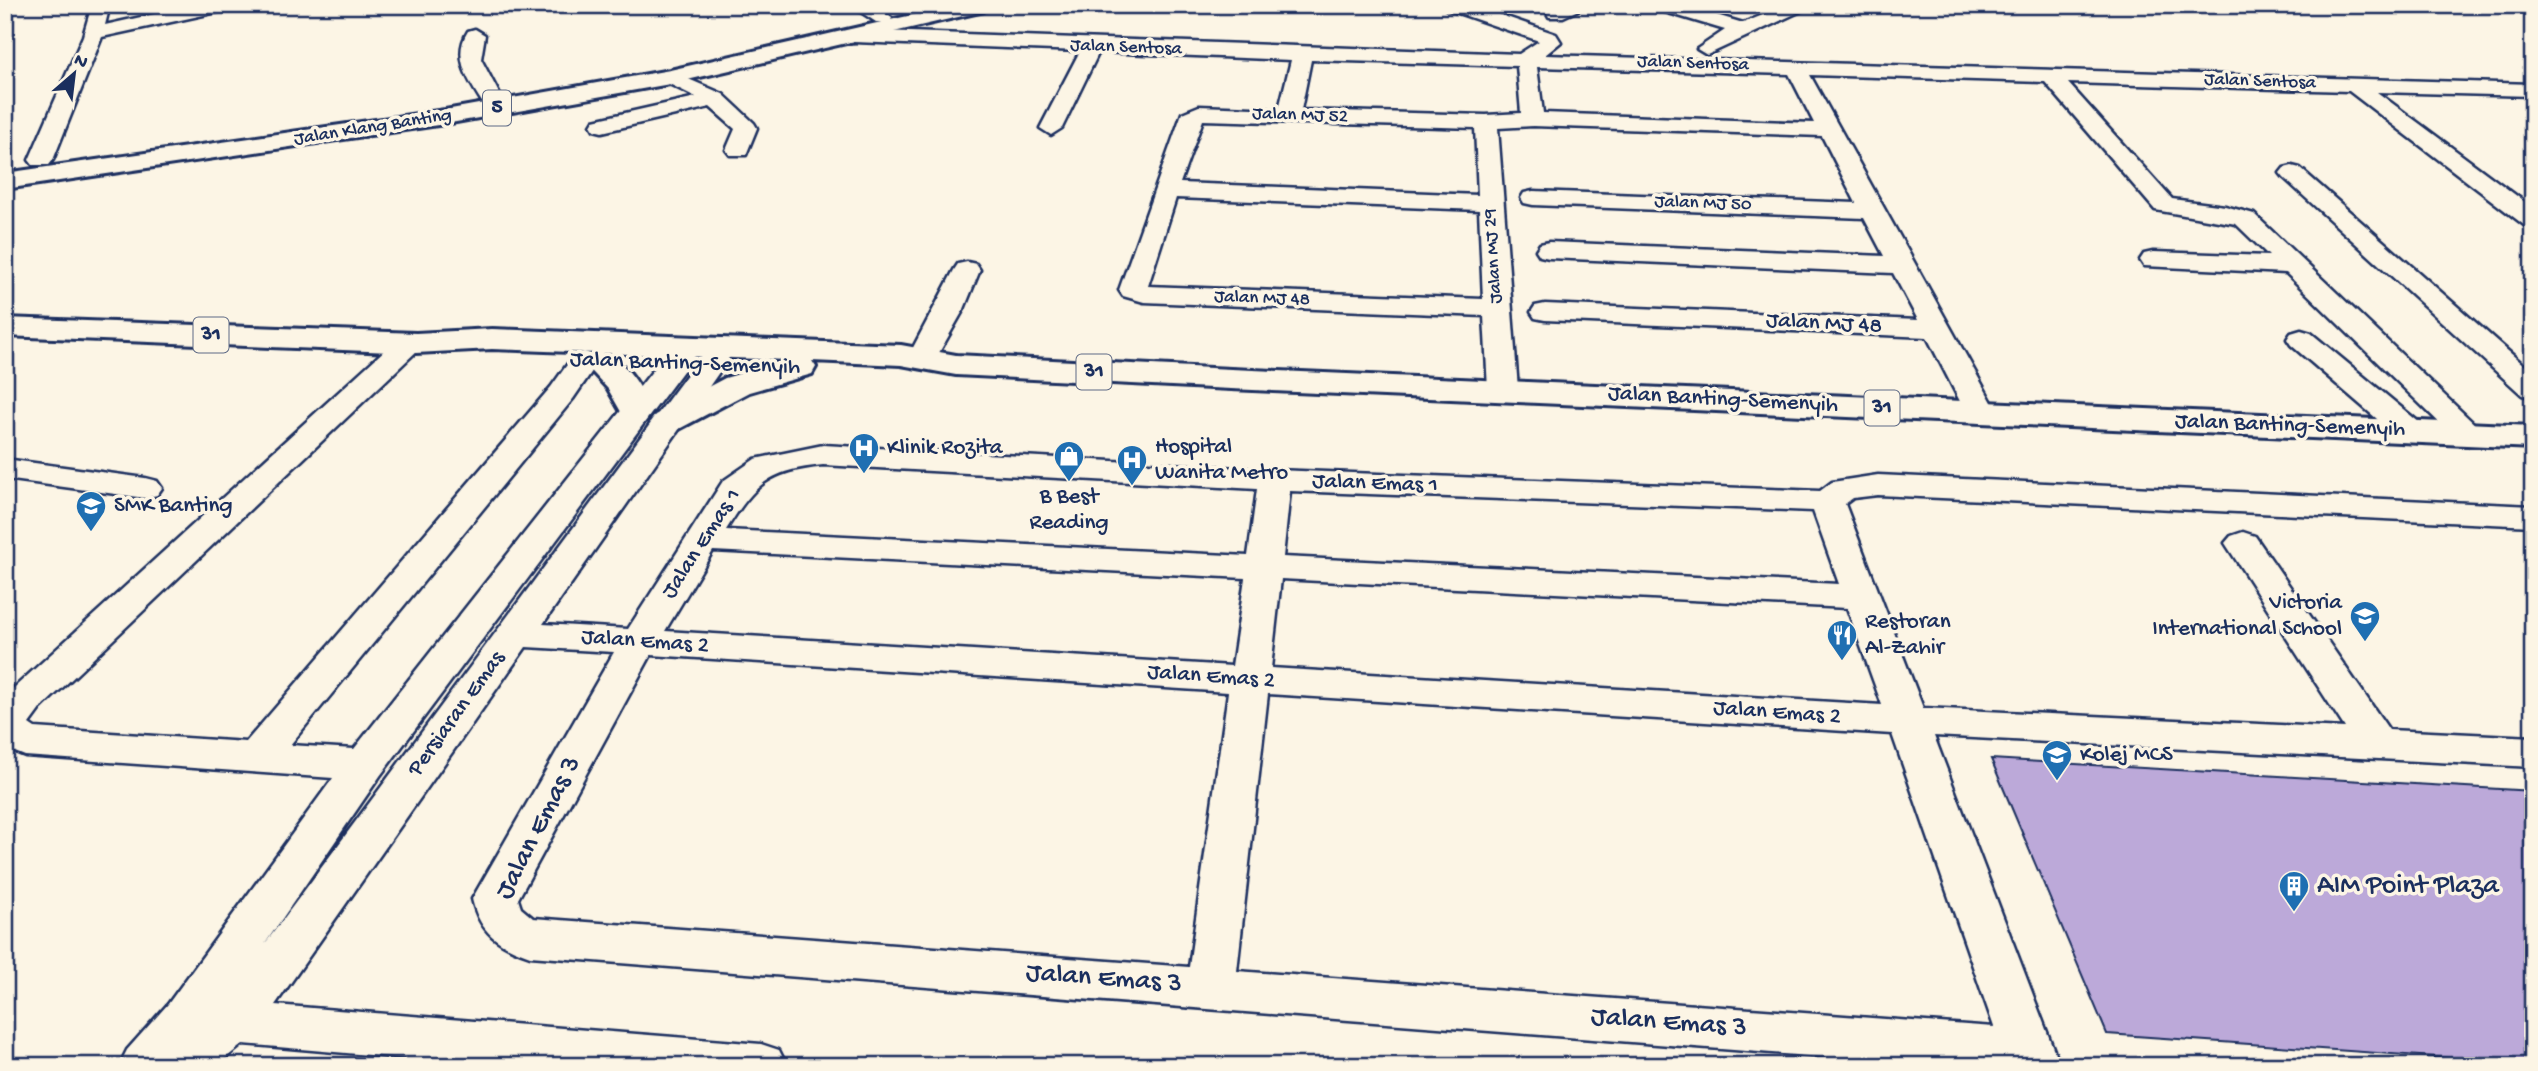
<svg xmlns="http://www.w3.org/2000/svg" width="2538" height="1071" font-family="'Gochi Hand',sans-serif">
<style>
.building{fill:#bca9d9;stroke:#1b2f5e;stroke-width:2}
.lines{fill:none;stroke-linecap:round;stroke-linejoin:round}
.minor-casing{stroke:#1b2f5e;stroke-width:5}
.major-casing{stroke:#1b2f5e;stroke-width:6}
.highway-casing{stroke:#1b2f5e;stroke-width:6}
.minor{fill:#fcf5e5;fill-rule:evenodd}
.major{fill:#fcf5e5;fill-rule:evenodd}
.highway{fill:#fcf5e5;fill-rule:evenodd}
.labels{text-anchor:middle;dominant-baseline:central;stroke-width:7;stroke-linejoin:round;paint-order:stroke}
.far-street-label{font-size:19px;fill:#1b2f5e;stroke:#fcf5e5}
.shield{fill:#fcf5e5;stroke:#5e6a86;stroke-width:2}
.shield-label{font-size:21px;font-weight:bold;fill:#1b2f5e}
.street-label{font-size:23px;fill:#1b2f5e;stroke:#fcf5e5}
.poi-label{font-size:23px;fill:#1b2f5e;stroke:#fcf5e5;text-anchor:start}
.near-street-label{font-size:28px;fill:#1b2f5e;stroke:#fcf5e5}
.near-poi-label{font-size:28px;fill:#1b2f5e;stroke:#fcf5e5;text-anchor:start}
</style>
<rect width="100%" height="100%" fill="#fcf5e5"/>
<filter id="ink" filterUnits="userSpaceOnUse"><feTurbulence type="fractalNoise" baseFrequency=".0143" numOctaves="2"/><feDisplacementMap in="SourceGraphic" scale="14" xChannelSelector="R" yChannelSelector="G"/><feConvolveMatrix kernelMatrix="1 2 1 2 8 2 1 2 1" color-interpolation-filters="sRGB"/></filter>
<g filter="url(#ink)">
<!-- building -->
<path class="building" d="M 1991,759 L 2533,791 L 2533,1064 L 2107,1034 Z"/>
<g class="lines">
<!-- minor casing -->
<g class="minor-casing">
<path id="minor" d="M 92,5 L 110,5 L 105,25 L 195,5 L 231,5 L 222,11 L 102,37 L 53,160 L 49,165 L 33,165 L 29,160 L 83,36 Z
M 850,5 L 873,5 L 892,18 L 890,22 L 876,22 Z
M 1444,5 L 1472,5 L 1556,34 L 1561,42 L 1545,55 L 2533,84 L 2533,96 L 2377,92 L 2533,208 L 2533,227 L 2524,225 L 2349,91 L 2068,83 L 2172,199 L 2225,206 L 2254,214 L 2484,433 L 2479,440 L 2468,443 L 2457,440 L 2286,273 L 2144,266 L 2140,260 L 2144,254 L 2153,252 L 2269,256 L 2236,224 L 2155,210 L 2045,82 L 1810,75 L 1998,413 L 1993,420 L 1982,422 L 1971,420 L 1966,413 L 1927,337 L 1545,320 L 1535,318 L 1531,312 L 1535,306 L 1545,304 L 1918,320 L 1893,273 L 1549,258 L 1540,256 L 1536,250 L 1540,244 L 1549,242 L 1884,256 L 1864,218 L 1533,205 L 1524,203 L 1521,198 L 1524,193 L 1533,191 L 1856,203 L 1822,136 L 1533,126 L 1498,128 L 1518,389 L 1514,395 L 1503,398 L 1492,395 L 1488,389 L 1484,316 L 1144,302 L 1123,296 L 1119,290 L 1182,113 L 1199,106 L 1279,109 L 1291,60 L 1099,52 L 1062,128 L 1051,135 L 1040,128 L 1080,51 L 854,42 L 844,36 L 854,30 L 1519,54 L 1539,41 L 1446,9 ZM 1311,60 L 1517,66 L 1521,113 L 1486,115 L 1301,110 ZM 1537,67 L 1789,74 L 1814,123 L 1543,113 ZM 1203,120 L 1475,128 L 1478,195 L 1180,183 ZM 1176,198 L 1479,210 L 1483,299 L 1148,286 Z
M 1561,5 L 1589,5 L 1563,17 L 1549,17 L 1547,13 Z
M 1653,5 L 1683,5 L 1743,23 L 1788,5 L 1814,5 L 1707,55 L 1697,49 L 1725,30 L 1655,9 Z
M 475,29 L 485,35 L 481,59 L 501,97 L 498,102 L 482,102 C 468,80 452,56 468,31 Z
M 670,71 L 723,94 L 754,123 L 757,128 L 746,155 L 730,155 L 726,150 L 735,129 L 710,107 L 602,132 L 594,130 L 591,125 L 594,120 L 696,97 L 663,81 L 660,77 L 663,73 Z
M 2292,166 L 2300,168 L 2533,373 L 2533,398 L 2522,395 L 2284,178 L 2280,173 L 2284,168 Z
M 967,262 L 976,264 L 980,270 L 964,309 L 932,365 L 922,368 L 912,365 L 907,359 L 954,270 L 958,264 Z
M 2301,330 L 2311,333 L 2420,423 L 2425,430 L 2420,437 L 2409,440 L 2398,437 L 2291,345 L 2287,339 L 2291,333 Z
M 409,334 L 419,337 L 424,343 L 419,349 L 40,709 L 29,724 L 35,728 L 246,742 L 551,387 L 574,355 L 584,352 L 594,355 L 599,361 L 573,399 L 290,745 L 354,749 L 676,341 L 686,338 L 696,341 L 701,347 L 380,776 L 264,945 L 711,342 L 721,339 L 731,342 L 736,348 L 543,624 L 628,629 L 723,481 L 755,459 L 823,445 L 1275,470 L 1820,491 L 1832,482 L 1878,475 L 2533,506 L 2533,526 L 1878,495 L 1853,498 L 1845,504 L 1923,708 L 2345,728 L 2225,543 L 2231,536 L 2243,532 L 2255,536 L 2389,730 L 2533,737 L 2533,767 L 1934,736 L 2060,1066 L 1937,1066 L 530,956 C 498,945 480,933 472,899 L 614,652 L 526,647 L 275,1005 L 761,1044 L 779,1050 L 787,1066 L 495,1066 L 243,1044 L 216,1066 L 119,1066 L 127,1050 L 168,1004 L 333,778 L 25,756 L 5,748 L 5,696 L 399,337 ZM 823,465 L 1257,489 L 1248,556 L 726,530 C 754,485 768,470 823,465 ZM 1290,491 L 1813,511 L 1839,584 L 1283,557 ZM 713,551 L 1245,578 L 1232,666 L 665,631 ZM 1281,579 L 1847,608 L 1882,705 L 1271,668 ZM 651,655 L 1228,692 L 1189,967 L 533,918 L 521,908 L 518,899 ZM 1268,694 L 1892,734 L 1994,1027 L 1237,971 Z
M 5,459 L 145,478 L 157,481 L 162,488 L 157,495 L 145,498 L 5,479 Z"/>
</g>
<!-- major casing -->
<g class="major-casing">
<path id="major" d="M 5,318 L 416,333 L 492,329 L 901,345 L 956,355 L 1231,369 L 2533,426 L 2533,448 L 1231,389 L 956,375 L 901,365 L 812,361 L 816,367 L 812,374 L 749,392 L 679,429 L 667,432 L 655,429 L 650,422 L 655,415 L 725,378 L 788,360 L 602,353 C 627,359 641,389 653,410 L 648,417 L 636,420 L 624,417 L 608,389 L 583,362 L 587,355 L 597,353 L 492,349 L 416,353 L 5,336 Z"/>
</g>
<!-- highway casing -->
<g class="highway-casing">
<path id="highway" d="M 956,5 L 994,5 L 984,11 L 670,84 L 445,124 L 5,189 L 5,173 L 445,110 L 670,70 Z"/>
</g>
<!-- minor -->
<use href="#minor" class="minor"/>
<!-- major -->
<use href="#major" class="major"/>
<!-- highway -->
<use href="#highway" class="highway"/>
</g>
</g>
<!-- icons -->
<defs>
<g id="hospital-pin" transform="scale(1.575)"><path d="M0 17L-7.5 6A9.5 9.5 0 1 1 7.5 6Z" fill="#1f6fb2" stroke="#fcf5e5"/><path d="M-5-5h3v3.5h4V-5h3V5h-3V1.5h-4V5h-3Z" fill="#fff"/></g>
<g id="shop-pin" transform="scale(1.575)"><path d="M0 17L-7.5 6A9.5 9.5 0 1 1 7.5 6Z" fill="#1f6fb2" stroke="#fcf5e5"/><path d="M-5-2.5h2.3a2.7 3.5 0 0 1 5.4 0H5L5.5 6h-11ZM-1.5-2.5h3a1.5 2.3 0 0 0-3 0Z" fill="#fff"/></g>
<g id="school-pin" transform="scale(1.575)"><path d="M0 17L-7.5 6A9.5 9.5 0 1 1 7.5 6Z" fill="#1f6fb2" stroke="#fcf5e5"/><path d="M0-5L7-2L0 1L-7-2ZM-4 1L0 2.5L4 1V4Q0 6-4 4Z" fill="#fff"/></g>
<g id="restaurant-pin" transform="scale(1.575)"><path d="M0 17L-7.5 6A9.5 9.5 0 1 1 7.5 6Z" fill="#1f6fb2" stroke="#fcf5e5"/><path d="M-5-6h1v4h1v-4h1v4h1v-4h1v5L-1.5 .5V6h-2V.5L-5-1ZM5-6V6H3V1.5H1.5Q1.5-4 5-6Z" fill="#fff"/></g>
<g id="university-pin" transform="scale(1.575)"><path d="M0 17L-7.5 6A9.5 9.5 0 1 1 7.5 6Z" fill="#1f6fb2" stroke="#fcf5e5"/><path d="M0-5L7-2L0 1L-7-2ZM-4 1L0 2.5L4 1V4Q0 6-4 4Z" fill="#fff"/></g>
<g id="building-pin" transform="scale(1.575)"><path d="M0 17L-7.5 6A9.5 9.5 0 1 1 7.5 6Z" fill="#1f6fb2" stroke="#fcf5e5"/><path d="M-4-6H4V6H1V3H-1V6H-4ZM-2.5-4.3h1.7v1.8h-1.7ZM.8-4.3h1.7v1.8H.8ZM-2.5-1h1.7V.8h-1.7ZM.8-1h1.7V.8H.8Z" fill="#fff"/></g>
</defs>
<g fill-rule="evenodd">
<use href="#hospital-pin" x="864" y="448"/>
<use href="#shop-pin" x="1069" y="456"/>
<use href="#hospital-pin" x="1132" y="460"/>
<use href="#school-pin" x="91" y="506"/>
<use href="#school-pin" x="2365" y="616"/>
<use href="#restaurant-pin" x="1842" y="635"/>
<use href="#university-pin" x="2057" y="755"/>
<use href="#building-pin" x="2294" y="886"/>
</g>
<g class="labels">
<!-- far-street labels -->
<g class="far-street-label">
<text transform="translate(1126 48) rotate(2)">Jalan Sentosa</text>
<text transform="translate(1693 64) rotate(2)">Jalan Sentosa</text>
<text transform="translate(2260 82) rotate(2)">Jalan Sentosa</text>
<text transform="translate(1300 116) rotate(2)">Jalan MJ 52</text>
<text transform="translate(373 128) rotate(-9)">Jalan Klang Banting</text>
<text transform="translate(1703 204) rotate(2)">Jalan MJ 50</text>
<text transform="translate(1494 256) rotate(-94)">Jalan MJ 29</text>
<text transform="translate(1262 299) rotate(2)">Jalan MJ 48</text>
</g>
<!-- shield labels -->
<g class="shield">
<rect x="483" y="90.5" width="28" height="35" rx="5"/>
<rect x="193.5" y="317.5" width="35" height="35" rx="5"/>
<rect x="1076.5" y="354.5" width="35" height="35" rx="5"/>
<rect x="1864.5" y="390.5" width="35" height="35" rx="5"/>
</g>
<g class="shield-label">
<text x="497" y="108">5</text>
<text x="211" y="335">31</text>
<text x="1094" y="372">31</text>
<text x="1882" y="408">31</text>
</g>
<!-- street labels -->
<g class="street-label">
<text transform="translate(1824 324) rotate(3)">Jalan MJ 48</text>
<text transform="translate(685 364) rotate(2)">Jalan Banting-Semenyih</text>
<text transform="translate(1723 400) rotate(3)">Jalan Banting-Semenyih</text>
<text transform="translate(2290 426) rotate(2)">Jalan Banting-Semenyih</text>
<text transform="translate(1375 484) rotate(2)">Jalan Emas 1</text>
<text transform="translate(702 544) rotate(-57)">Jalan Emas 1</text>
<text transform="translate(645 642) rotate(4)">Jalan Emas 2</text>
<text transform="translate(1211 677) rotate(4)">Jalan Emas 2</text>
<text transform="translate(1777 713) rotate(4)">Jalan Emas 2</text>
<text transform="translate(457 714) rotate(-54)">Persiaran Emas</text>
</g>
<!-- poi labels -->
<g class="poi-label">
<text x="1155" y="447">Hospital<tspan x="1155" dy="26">Wanita Metro</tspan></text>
<text x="887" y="448">Klinik Rozita</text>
<text x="1069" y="497" text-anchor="middle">B Best<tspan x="1069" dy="26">Reading</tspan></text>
<text x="114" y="506">SMK Banting</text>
<text x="2342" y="603" text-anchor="end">Victoria<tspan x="2342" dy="26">International School</tspan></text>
<text x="1865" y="622">Restoran<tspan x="1865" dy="26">Al-Zahir</tspan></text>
<text x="2080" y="755">Kolej MCS</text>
</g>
<!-- near-street labels -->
<g class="near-street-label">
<text transform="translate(539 828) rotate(-63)">Jalan Emas 3</text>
<text transform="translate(1104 979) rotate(4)">Jalan Emas 3</text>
<text transform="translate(1669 1023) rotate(4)">Jalan Emas 3</text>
</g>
<!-- near-poi labels -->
<g class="near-poi-label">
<text x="2317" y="886">AIM Point Plaza</text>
</g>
</g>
<!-- margin -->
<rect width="2538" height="1071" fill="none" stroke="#fcf5e5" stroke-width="28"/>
<rect x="14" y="14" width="2510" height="1043" fill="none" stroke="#1b2f5e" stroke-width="2.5" filter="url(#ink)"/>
<!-- north arrow -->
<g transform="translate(74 74) rotate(28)" stroke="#fcf5e5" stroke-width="5" paint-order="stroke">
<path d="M0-5L12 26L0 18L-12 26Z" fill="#1b2f5e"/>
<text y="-10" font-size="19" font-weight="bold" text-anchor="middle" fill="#1b2f5e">N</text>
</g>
</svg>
